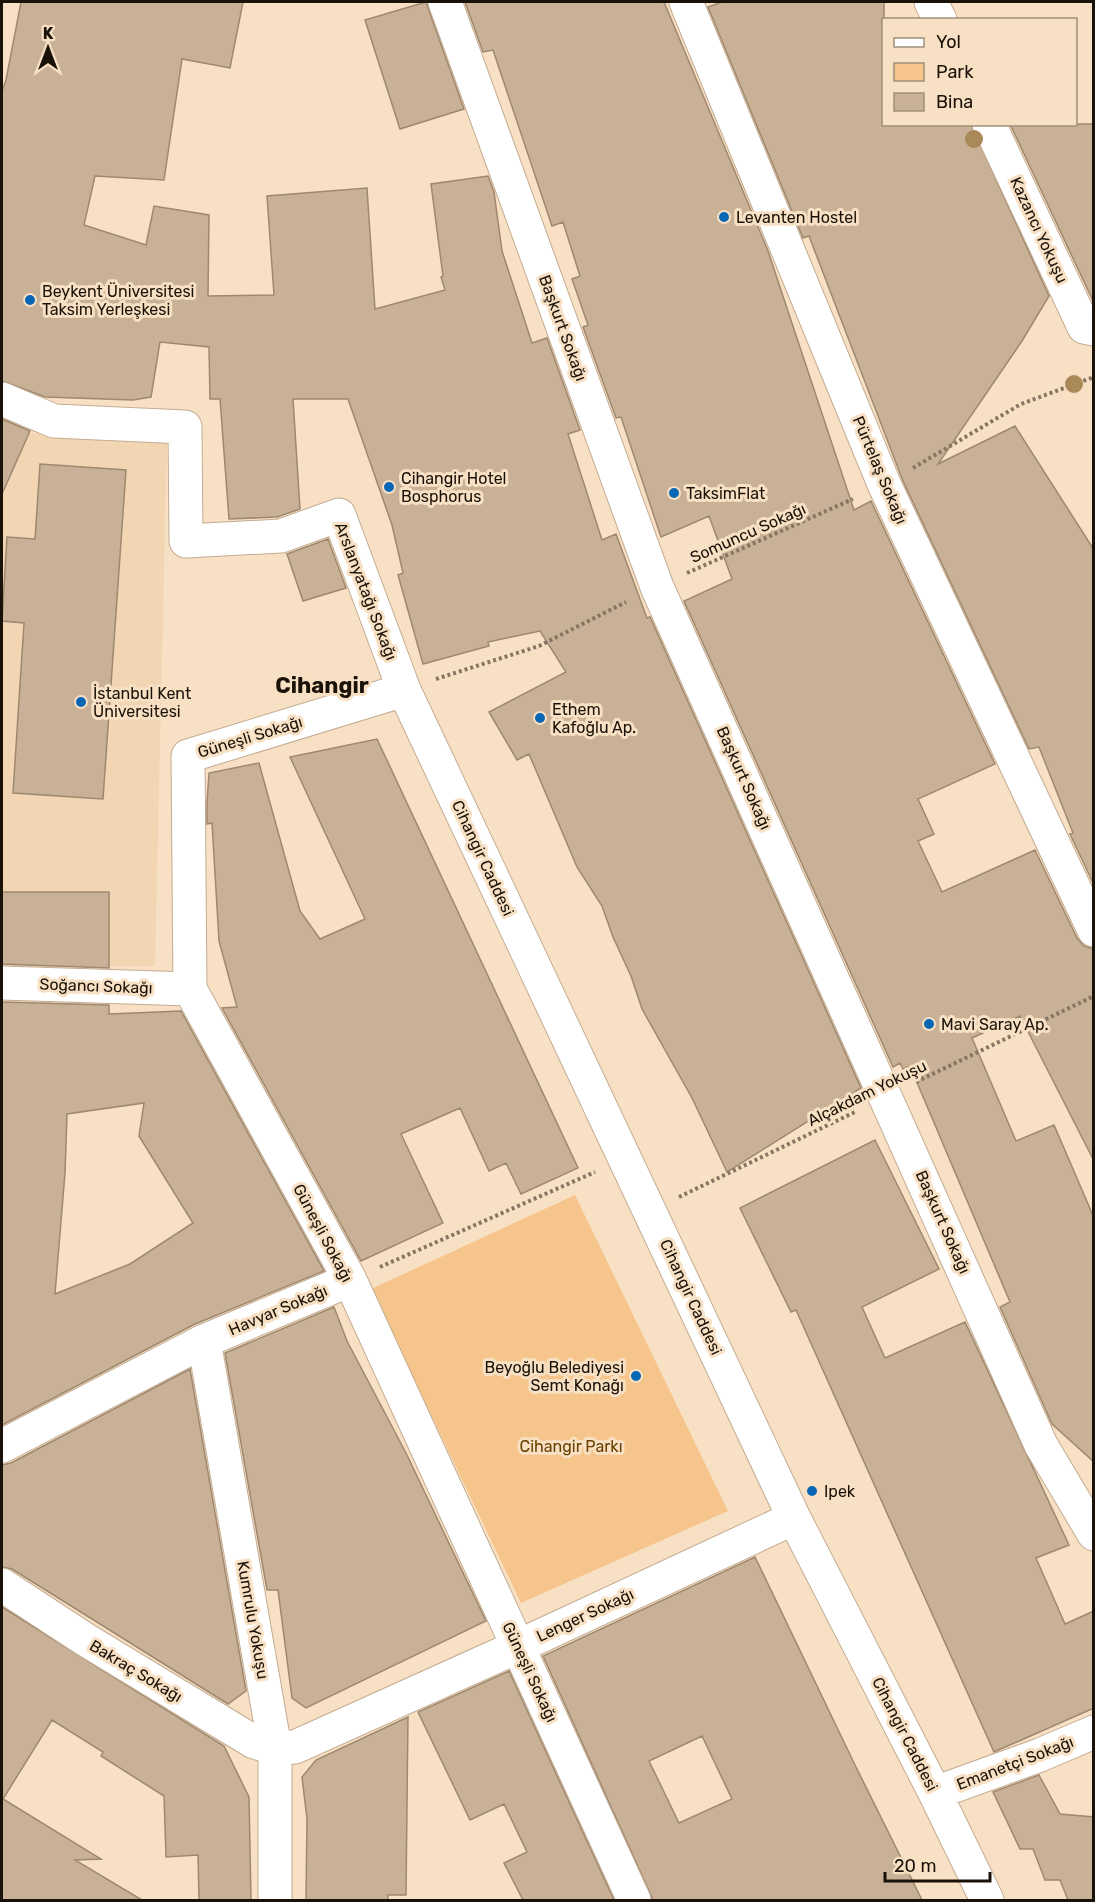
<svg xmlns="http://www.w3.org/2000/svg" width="1095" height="1902" font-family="Rubik,sans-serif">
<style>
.built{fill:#f2d5b3}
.green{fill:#f6c58b}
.building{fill:#c8b197;stroke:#9e886f;stroke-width:1.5;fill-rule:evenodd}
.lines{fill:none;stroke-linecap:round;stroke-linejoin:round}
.street-casing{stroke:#c3ac92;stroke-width:35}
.path{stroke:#857663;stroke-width:4;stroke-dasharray:3 3;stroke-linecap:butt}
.street{stroke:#fff;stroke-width:33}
.tree{fill:#aa8958}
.poi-dot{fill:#0867b4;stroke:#f8e0c4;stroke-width:2}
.labels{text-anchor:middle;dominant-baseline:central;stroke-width:6;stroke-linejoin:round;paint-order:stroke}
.poi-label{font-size:16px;fill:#1a1208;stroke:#f8e0c4;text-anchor:start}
.street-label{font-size:16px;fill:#1a1208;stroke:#f8e0c4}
.park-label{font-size:16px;fill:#6a4200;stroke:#f8e0c4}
.district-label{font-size:22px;font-weight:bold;fill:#1a1208;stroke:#f8e0c4}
</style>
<rect width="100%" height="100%" fill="#f8e0c4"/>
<!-- built -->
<path class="built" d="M 2,421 L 29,433 L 167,438 L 155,966 L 2,967 Z"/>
<!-- green -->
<path class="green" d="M 575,1195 L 728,1511 L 521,1603 L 371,1289 Z"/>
<!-- building -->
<path class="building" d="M 21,2 L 243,2 L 230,68 L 182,59 L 164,180 L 95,176 L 84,225 L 146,245 L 154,206 L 209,215 L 208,296 L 274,295 L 267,196 L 367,188 L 375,309 L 445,290 L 441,277 L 443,276 L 431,184 L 488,176 L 494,192 L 502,251 L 532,343 L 547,338 L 580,430 L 568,434 L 602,540 L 616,534 L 647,618 L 650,617 L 861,1088 L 727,1172 L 692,1098 L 642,1009 L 631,976 L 613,937 L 602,906 L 577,867 L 529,754 L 517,760 L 489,712 L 566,672 L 540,631 L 488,642 L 489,646 L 423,664 L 398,575 L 403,573 L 392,525 L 348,399 L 293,399 L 300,509 L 277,517 L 229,519 L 220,399 L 210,399 L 209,347 L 160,342 L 151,397 L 133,400 L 45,397 L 2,381 L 2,91 L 6,80 Z
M 426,2 L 464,109 L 400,129 L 365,20 Z
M 465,2 L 664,2 L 768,251 L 854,510 L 871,501 L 995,764 L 918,799 L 934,834 L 918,841 L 942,892 L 1035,850 L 1077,938 L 1084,946 L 1094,949 L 1094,1161 L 1020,1016 L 972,1038 L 1016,1141 L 1054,1125 L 1094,1218 L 1094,1462 L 1052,1424 L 1000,1307 L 1010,1302 L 910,1066 L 903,1069 L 900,1063 L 893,1067 L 684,601 L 732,579 L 709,516 L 661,537 L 621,417 L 616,418 L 583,327 L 588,325 L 572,279 L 580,276 L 563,222 L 552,226 L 493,50 L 483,52 Z
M 722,2 L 884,2 L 884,124 L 971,124 L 1049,296 L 1022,341 L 938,464 L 1015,426 L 1094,550 L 1094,885 L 1070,834 L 1073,833 L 1039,747 L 1029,749 L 903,481 L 809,236 L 803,238 L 708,7 Z
M 1010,124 L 1094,124 L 1094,303 Z
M 2,419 L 30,431 L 2,494 Z
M 40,464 L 126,470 L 103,799 L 13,793 L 24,623 L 2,621 L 7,537 L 35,539 Z
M 328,539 L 346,588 L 303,601 L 287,554 Z
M 377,739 L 578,1168 L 521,1194 L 506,1163 L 489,1171 L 460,1108 L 401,1134 L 443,1223 L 361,1261 L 222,1008 L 237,1007 L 219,941 L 212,823 L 207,824 L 207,802 L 209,773 L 259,763 L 300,911 L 320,939 L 365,919 L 290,757 Z
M 2,892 L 109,892 L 109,968 L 2,964 Z
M 2,1002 L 109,1005 L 109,1014 L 181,1011 L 324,1271 L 195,1324 L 2,1425 ZM 144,1103 L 139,1136 L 193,1223 L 130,1264 L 55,1294 L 65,1173 L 67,1114 Z
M 875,1140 L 939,1269 L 862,1307 L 885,1358 L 965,1322 L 1069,1545 L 1036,1558 L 1065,1624 L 1094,1611 L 1094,1708 L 994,1752 L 796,1310 L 791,1312 L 740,1208 Z
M 334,1307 L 347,1341 L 406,1453 L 486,1621 L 306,1708 L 292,1698 L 278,1590 L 267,1590 L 225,1353 Z
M 190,1369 L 246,1691 L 228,1704 L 12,1569 L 2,1567 L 2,1465 L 11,1463 Z
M 755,1557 L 855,1765 L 922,1900 L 653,1900 L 543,1656 ZM 702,1736 L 732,1799 L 679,1823 L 649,1761 Z
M 2,1607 L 224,1746 L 249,1797 L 251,1900 L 199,1900 L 198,1855 L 166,1857 L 164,1796 L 101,1756 L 103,1752 L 52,1720 L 3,1799 L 101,1859 L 75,1860 L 142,1900 L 2,1900 Z
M 509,1671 L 614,1900 L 523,1900 L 504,1863 L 527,1852 L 504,1804 L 470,1820 L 418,1712 Z
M 408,1717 L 406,1895 L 388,1895 L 388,1900 L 306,1900 L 307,1819 L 302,1777 L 316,1760 Z
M 1039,1775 L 1060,1814 L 1094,1817 L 1094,1900 L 1068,1900 L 1060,1880 L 1045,1880 L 1033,1849 L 1020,1849 L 993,1792 Z"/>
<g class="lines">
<!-- street casing -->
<g class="street-casing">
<path id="street" d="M 445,2 L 657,587 L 1041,1445 L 1094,1534
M 686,2 L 884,484 L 1094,930
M 931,2 L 940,20
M 989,124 L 1084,327 L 1094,329
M 2,399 L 54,421 L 185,427 L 186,541 L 281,536 L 339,515 L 404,690 L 794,1518 L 935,1793 L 987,1900
M 404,690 L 188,756 L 190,989 L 350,1280 L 634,1900
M 2,983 L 190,989
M 204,1341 L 275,1748 L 275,1900
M 2,1446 L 204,1341 L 350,1280
M 2,1585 L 86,1640 L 254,1742 L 275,1748 L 295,1747 L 519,1646 L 794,1518
M 935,1793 L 1040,1755 L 1094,1732"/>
</g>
<!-- path -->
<path class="path" d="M 913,468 L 1021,404 L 1094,377
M 687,573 L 853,499
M 436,679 L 539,646 L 626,602
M 916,1082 L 1094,996
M 679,1197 L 855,1112
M 380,1267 L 595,1172"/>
<!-- street -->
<use href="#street" class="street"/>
</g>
<!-- trees -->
<g class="tree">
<circle cx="974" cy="139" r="9"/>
<circle cx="1074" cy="384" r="9"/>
</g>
<!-- markers -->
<g class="poi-dot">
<circle cx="724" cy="217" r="6"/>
<circle cx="30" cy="300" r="6"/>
<circle cx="389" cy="487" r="6"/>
<circle cx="674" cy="493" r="6"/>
<circle cx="81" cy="702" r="6"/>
<circle cx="540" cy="718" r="6"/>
<circle cx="929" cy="1024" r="6"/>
<circle cx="636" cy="1376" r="6"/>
<circle cx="812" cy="1491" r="6"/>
</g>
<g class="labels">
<!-- poi labels -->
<g class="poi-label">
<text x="736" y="217">Levanten Hostel</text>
<text x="42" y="291">Beykent Üniversitesi<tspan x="42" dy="18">Taksim Yerleşkesi</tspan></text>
<text x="401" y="478">Cihangir Hotel<tspan x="401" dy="18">Bosphorus</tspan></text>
<text x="686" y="493">TaksimFlat</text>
<text x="93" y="693">İstanbul Kent<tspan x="93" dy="18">Üniversitesi</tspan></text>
<text x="552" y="709">Ethem<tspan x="552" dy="18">Kafoğlu Ap.</tspan></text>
<text x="941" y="1024">Mavi Saray Ap.</text>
<text x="624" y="1367" text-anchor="end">Beyoğlu Belediyesi<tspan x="624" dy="18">Semt Konağı</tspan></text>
<text x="824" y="1491">Ipek</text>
</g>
<!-- street labels -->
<g class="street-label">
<text transform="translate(1039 230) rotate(65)">Kazancı Yokuşu</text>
<text transform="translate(563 328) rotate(70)">Başkurt Sokağı</text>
<text transform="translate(880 470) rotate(67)">Pürtelaş Sokağı</text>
<text transform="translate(748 533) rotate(-24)">Somuncu Sokağı</text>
<text transform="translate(366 591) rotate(69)">Arslanyatağı Sokağı</text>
<text transform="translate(250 737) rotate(-17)">Güneşli Sokağı</text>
<text transform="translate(744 778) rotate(66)">Başkurt Sokağı</text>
<text transform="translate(483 858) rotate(65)">Cihangir Caddesi</text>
<text transform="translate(96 986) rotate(2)">Soğancı Sokağı</text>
<text transform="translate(867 1093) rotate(-26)">Alçakdam Yokuşu</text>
<text transform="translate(943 1222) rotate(66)">Başkurt Sokağı</text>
<text transform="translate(323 1233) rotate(62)">Güneşli Sokağı</text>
<text transform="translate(691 1297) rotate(65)">Cihangir Caddesi</text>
<text transform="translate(278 1310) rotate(-23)">Havyar Sokağı</text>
<text transform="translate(585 1615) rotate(-25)">Lenger Sokağı</text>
<text transform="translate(253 1620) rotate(80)">Kumrulu Yokuşu</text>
<text transform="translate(136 1671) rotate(31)">Bakraç Sokağı</text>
<text transform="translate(530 1672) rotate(65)">Güneşli Sokağı</text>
<text transform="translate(905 1734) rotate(63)">Cihangir Caddesi</text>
<text transform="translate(1015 1763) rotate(-21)">Emanetçi Sokağı</text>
</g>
<!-- park labels -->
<g class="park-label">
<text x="571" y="1446">Cihangir Parkı</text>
</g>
<!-- district labels -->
<g class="district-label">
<text x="322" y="685">Cihangir</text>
</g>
</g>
<!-- border -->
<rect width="1095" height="1902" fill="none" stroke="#1a1208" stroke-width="6"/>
<!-- legend -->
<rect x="882" y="18" width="195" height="108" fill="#f8e0c4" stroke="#9f8e79" stroke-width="1.5"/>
<rect x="894" y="38" width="30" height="9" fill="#ffffff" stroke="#9f8e79" stroke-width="1.5"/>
<text x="936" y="48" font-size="18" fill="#1a1208">Yol</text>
<rect x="894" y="63" width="30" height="18" fill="#f6c58b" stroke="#9f8e79" stroke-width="1.5"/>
<text x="936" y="78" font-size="18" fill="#1a1208">Park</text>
<rect x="894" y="93" width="30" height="18" fill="#c8b197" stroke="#9f8e79" stroke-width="1.5"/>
<text x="936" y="108" font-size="18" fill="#1a1208">Bina</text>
<!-- north arrow -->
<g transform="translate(48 48)" stroke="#f8e0c4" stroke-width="4.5" paint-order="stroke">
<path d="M0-4.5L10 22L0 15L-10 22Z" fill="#1a1208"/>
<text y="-9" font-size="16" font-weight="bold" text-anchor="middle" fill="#1a1208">K</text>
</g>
<!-- scale -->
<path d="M885 1872v9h105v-9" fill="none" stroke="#1a1208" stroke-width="3"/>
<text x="894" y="1872" font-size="18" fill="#1a1208" stroke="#f8e0c4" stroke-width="4.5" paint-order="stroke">20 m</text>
</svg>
